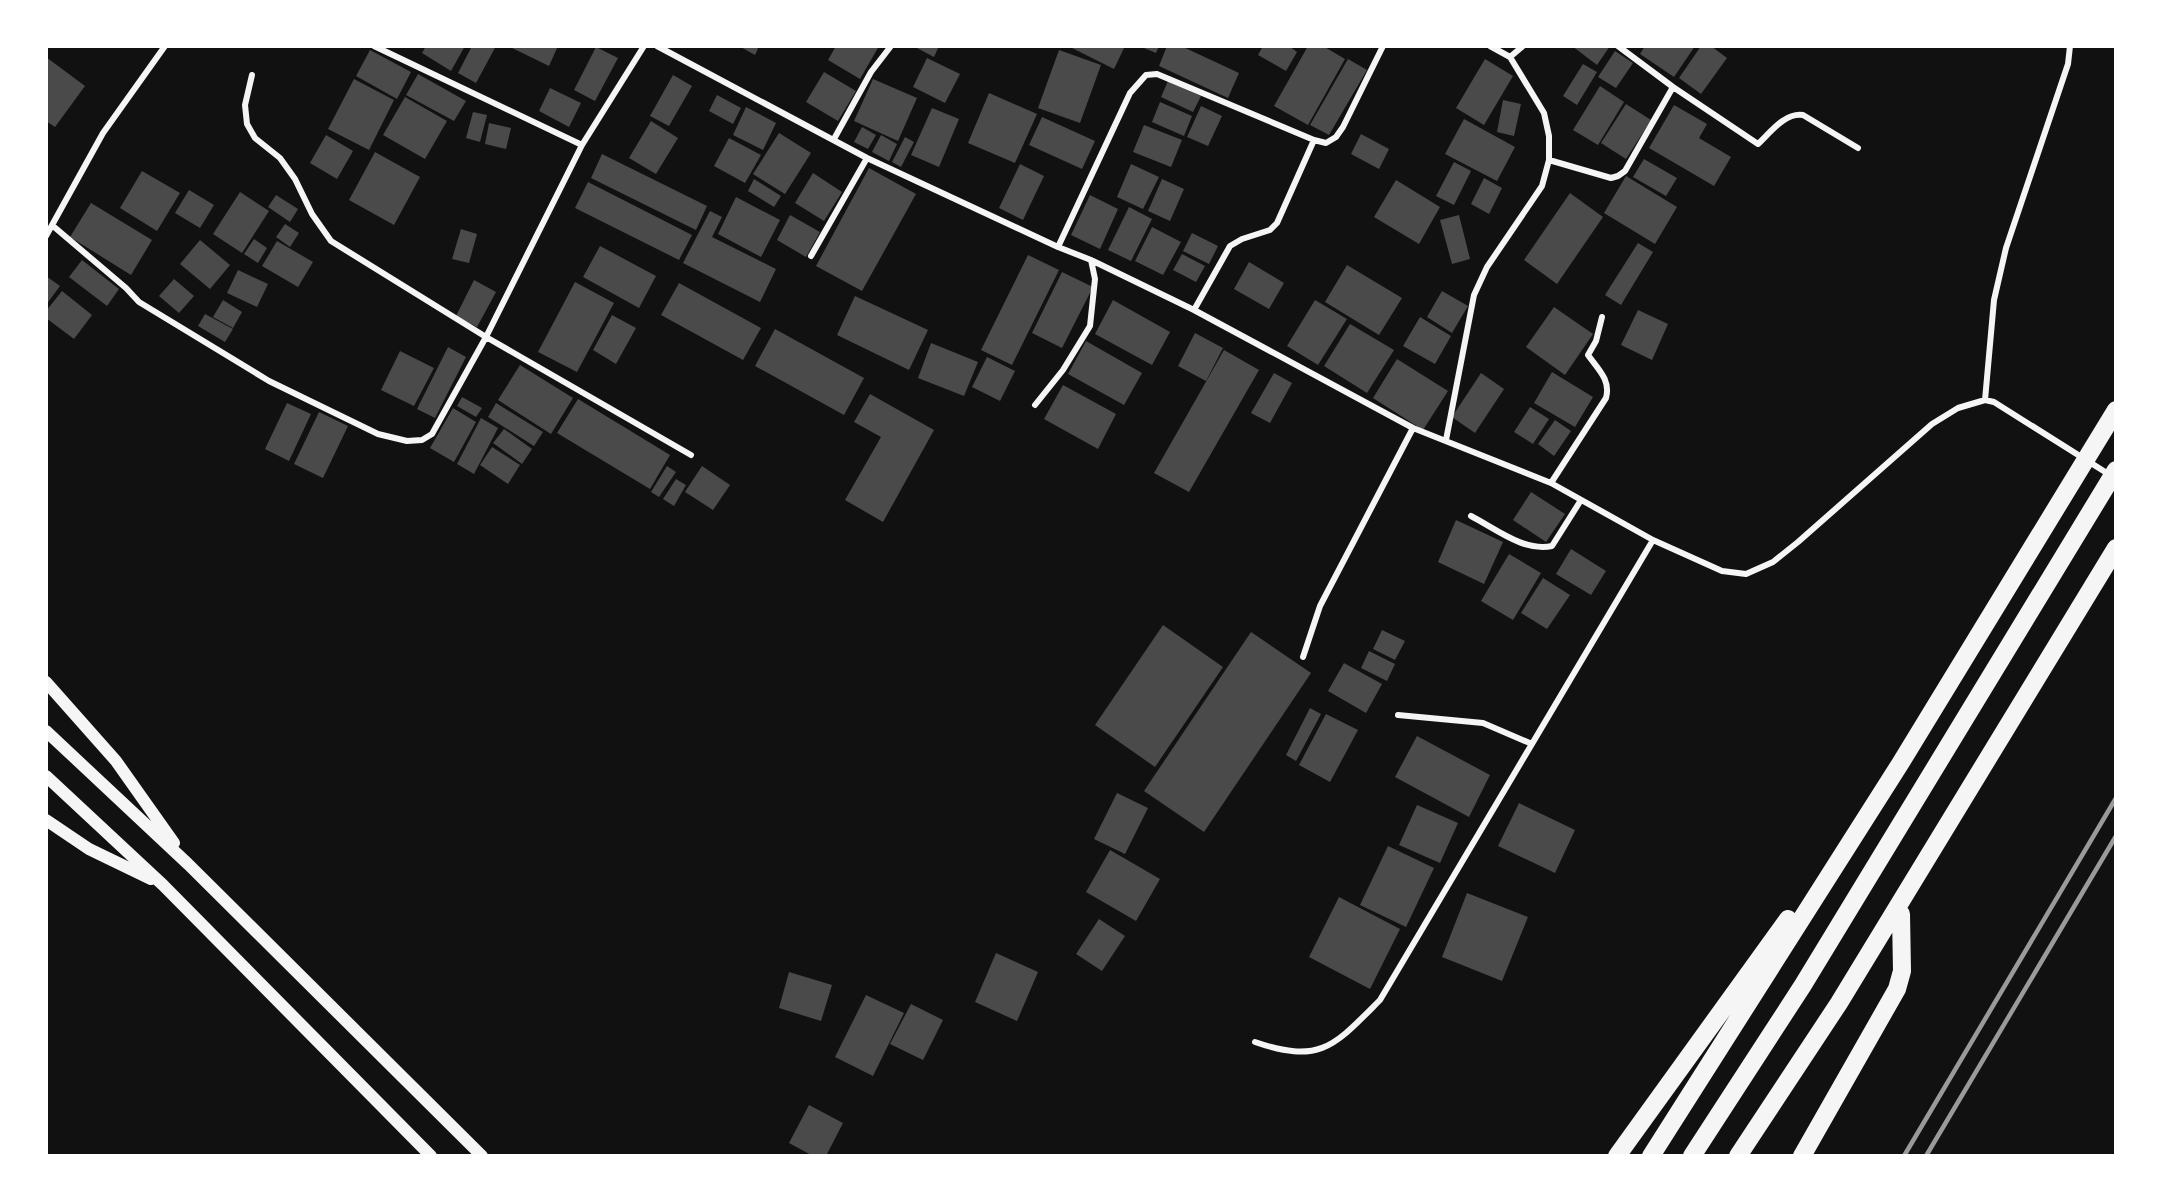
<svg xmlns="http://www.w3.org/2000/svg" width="2162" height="1202" font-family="Manrope,sans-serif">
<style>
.building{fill:#4a4a4a}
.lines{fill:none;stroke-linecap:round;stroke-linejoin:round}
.minor{stroke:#f5f5f5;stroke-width:6}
.secondary{stroke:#f5f5f5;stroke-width:12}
.motorway{stroke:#f5f5f5;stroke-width:18}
.rail{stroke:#9a9a9a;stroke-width:4.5}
</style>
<rect width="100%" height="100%" fill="#111"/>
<!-- building -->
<path class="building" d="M 426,46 L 465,46 L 451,71 L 422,53 Z
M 472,46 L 496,46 L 476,83 L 458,73 Z
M 508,46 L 558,46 L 549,66 Z
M 739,46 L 759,46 L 755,55 Z
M 836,46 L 879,46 L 860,79 L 828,60 Z
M 913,46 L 939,46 L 934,57 Z
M 1068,46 L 1121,46 L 1124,48 L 1114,69 Z
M 1139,46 L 1159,46 L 1156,53 Z
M 1167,46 L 1181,46 L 1239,73 L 1228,98 L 1159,66 Z
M 1263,46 L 1289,46 L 1297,52 L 1286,71 L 1258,55 Z
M 1308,46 L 1323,46 L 1345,59 L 1308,125 L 1274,106 Z
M 1572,46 L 1610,46 L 1597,65 Z
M 1645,46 L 1695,46 L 1674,77 L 1640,54 Z
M 1701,46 L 1711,46 L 1727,58 L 1701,94 L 1679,78 Z
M 596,47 L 618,58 L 595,101 L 574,90 Z
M 370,50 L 411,72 L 397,99 L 356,76 Z
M 1059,50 L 1101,65 L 1080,123 L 1038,108 Z
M 1615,51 L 1633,63 L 1616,88 L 1598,77 Z
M 46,57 L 85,86 L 55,127 L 46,121 Z
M 927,58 L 960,74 L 945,103 L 913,87 Z
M 1348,59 L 1367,70 L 1329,135 L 1310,125 Z
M 1485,59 L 1513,76 L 1484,125 L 1456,108 Z
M 1583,64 L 1597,72 L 1577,105 L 1563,96 Z
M 824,72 L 856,91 L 838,121 L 806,102 Z
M 418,74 L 466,101 L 454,121 L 406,95 Z
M 673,75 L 692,86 L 669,126 L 650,116 Z
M 354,79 L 394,100 L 369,150 L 328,129 Z
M 873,79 L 917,98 L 898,141 L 854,121 Z
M 1168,81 L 1201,96 L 1193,112 L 1161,97 Z
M 1600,86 L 1624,102 L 1598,145 L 1573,130 Z
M 550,88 L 581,103 L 569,127 L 539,111 Z
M 989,93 L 1037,114 L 1015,163 L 968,143 Z
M 717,95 L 741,108 L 733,124 L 709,111 Z
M 405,97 L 447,121 L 425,159 L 383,135 Z
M 1503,100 L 1521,104 L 1514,136 L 1497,132 Z
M 1160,102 L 1192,116 L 1184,136 L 1152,122 Z
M 1626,104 L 1651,120 L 1626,159 L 1601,143 Z
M 1674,105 L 1707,124 L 1699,138 L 1731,157 L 1714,186 L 1649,148 Z
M 1201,106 L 1222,116 L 1208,146 L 1187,137 Z
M 746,107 L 776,123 L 763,150 L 733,135 Z
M 932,108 L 959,119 L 939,167 L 911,155 Z
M 473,112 L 487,115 L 480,142 L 466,138 Z
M 1042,117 L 1095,141 L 1082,169 L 1029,145 Z
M 1464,119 L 1515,147 L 1497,181 L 1445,154 Z
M 651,121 L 678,138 L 656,174 L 629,158 Z
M 489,123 L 511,128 L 506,149 L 485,144 Z
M 1144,125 L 1182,140 L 1171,167 L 1133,152 Z
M 862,127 L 876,135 L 868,149 L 854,142 Z
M 779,133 L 811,153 L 785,194 L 753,174 Z
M 1361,134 L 1389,149 L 1379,169 L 1351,154 Z
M 326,135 L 353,151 L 337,179 L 310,163 Z
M 881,135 L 897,144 L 889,161 L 872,152 Z
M 905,137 L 914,142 L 901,167 L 892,162 Z
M 729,138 L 761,155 L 745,183 L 714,166 Z
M 375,152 L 420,177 L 394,225 L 349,200 Z
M 602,154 L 707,206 L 696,230 L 591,178 Z
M 1644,159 L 1677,178 L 1666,196 L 1633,177 Z
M 1454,162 L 1471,171 L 1454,205 L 1436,196 Z
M 1020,164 L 1044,176 L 1023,220 L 999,208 Z
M 1131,164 L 1159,177 L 1143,209 L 1117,197 Z
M 869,168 L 916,194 L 862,291 L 816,266 Z
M 142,171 L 180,193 L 157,231 L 120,208 Z
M 813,173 L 842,192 L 824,221 L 795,203 Z
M 1626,176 L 1677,207 L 1655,244 L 1604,213 Z
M 1484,178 L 1502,188 L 1489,214 L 1471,204 Z
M 754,179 L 781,196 L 774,207 L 748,191 Z
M 1162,179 L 1184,189 L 1170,221 L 1148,211 Z
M 1396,180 L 1440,207 L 1419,244 L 1374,217 Z
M 588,182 L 692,235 L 679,260 L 575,208 Z
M 189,190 L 214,205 L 200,228 L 175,213 Z
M 240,192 L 269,211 L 242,253 L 213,234 Z
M 1570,193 L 1603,217 L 1557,284 L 1524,260 Z
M 276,195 L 298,209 L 290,222 L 268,207 Z
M 1090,195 L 1118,209 L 1100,249 L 1071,235 Z
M 736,197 L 780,220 L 761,257 L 718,234 Z
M 91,203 L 152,240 L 131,275 L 70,237 Z
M 1129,207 L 1152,219 L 1131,261 L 1108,250 Z
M 710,211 L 722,217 L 712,237 L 776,269 L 760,302 L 683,263 Z
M 790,215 L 820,232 L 806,257 L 777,240 Z
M 1459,215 L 1470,259 L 1452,264 L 1440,220 Z
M 285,224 L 299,233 L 290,247 L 276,237 Z
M 1152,227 L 1181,242 L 1163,275 L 1135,261 Z
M 461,229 L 477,234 L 469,263 L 452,259 Z
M 1192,233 L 1218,246 L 1209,264 L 1183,251 Z
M 254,239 L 267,248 L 258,263 L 244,254 Z
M 200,240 L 230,265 L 210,289 L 180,264 Z
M 277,241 L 313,262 L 298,287 L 262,266 Z
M 1638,243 L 1653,252 L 1621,305 L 1605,295 Z
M 600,246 L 656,276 L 639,308 L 583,277 Z
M 1182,254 L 1205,266 L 1196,282 L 1173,270 Z
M 1028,255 L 1059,270 L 1012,365 L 981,350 Z
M 82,260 L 119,289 L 107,306 L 69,277 Z
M 1249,262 L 1284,283 L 1269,309 L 1234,289 Z
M 1347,265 L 1402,298 L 1379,335 L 1325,302 Z
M 238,270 L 268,284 L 257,307 L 227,293 Z
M 1062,272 L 1093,287 L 1062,348 L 1032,333 Z
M 46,276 L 60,286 L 46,305 Z
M 174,279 L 194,296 L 179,313 L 159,296 Z
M 474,280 L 496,292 L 477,327 L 456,316 Z
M 575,282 L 614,303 L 577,372 L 538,352 Z
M 679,283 L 761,328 L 743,360 L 661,315 Z
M 62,291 L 92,315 L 74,339 L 46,318 L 46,311 Z
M 1442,291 L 1468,306 L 1452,333 L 1427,317 Z
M 855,296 L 928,330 L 909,370 L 837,335 Z
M 223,300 L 242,312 L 233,328 L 213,317 Z
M 1113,300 L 1170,332 L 1152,365 L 1095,334 Z
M 1315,300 L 1347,319 L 1318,365 L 1287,346 Z
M 1554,307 L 1593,334 L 1565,375 L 1526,347 Z
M 1638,310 L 1668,324 L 1652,360 L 1621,345 Z
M 205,314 L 233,329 L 225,342 L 198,326 Z
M 612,315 L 636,328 L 616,364 L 593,350 Z
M 1420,317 L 1451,336 L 1435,364 L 1403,346 Z
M 1350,324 L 1394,350 L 1367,393 L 1324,366 Z
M 775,329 L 864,378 L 844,415 L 755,366 Z
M 1195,333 L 1223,348 L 1206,381 L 1178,366 Z
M 1086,341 L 1142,373 L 1124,405 L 1068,374 Z
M 931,343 L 978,362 L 964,396 L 918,378 Z
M 448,347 L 466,357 L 435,418 L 417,409 Z
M 1224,350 L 1259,370 L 1189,492 L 1154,473 Z
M 400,351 L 434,368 L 414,406 L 381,390 Z
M 987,357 L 1015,371 L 1000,401 L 972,387 Z
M 1397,359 L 1448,391 L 1423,430 L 1373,398 Z
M 520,365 L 573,398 L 551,434 L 498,400 Z
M 1552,372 L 1593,397 L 1575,427 L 1534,403 Z
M 1274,373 L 1292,383 L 1270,423 L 1251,413 Z
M 1481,373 L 1504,389 L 1475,433 L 1452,417 Z
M 1063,385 L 1116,414 L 1098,449 L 1044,419 Z
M 870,394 L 934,430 L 883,522 L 845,500 L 881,437 L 854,422 Z
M 462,397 L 482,408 L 476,417 L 457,406 Z
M 578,399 L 670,455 L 650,489 L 557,433 Z
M 287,403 L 311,414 L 289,461 L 265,449 Z
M 496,403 L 543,432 L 534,446 L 488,417 Z
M 1530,407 L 1549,419 L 1533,444 L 1514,432 Z
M 453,408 L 476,422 L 454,462 L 430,448 Z
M 319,412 L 348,426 L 323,478 L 294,464 Z
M 481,418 L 498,428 L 474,474 L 457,464 Z
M 1555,420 L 1571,431 L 1554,456 L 1538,444 Z
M 504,429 L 532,449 L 522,464 L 493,443 Z
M 492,447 L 520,465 L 508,484 L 480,465 Z
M 667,466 L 676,472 L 659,497 L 651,492 Z
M 702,466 L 730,485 L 713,510 L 685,492 Z
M 676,479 L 686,485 L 674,506 L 663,499 Z
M 1531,492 L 1565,514 L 1546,542 L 1513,520 Z
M 1456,520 L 1503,542 L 1484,584 L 1438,562 Z
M 1571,549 L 1606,571 L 1591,595 L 1556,574 Z
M 1509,554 L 1541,573 L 1513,620 L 1481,601 Z
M 1543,578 L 1570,595 L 1547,629 L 1521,613 Z
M 1163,625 L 1223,667 L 1155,767 L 1095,725 Z
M 1382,630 L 1405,641 L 1395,660 L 1373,649 Z
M 1251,632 L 1311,673 L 1204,832 L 1144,791 Z
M 1369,651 L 1395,664 L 1387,681 L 1361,668 Z
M 1344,663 L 1382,684 L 1366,713 L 1328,691 Z
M 1310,708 L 1321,714 L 1296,761 L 1286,755 Z
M 1326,714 L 1358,730 L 1330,782 L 1299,765 Z
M 1417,736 L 1490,775 L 1469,817 L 1395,777 Z
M 1117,793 L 1148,808 L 1125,854 L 1094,839 Z
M 1519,803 L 1575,830 L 1555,873 L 1498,846 Z
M 1417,805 L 1458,823 L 1440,863 L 1399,845 Z
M 1388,846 L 1434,868 L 1406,927 L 1360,905 Z
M 1110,850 L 1160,879 L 1136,921 L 1086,892 Z
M 1467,893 L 1528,917 L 1502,981 L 1442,957 Z
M 1339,897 L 1400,929 L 1370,989 L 1309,957 Z
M 1099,919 L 1125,936 L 1102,971 L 1076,954 Z
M 996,953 L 1038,972 L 1017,1021 L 975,1002 Z
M 789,972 L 832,985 L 821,1021 L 779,1008 Z
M 866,995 L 904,1013 L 873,1076 L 835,1057 Z
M 911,1004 L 943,1020 L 923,1060 L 890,1044 Z
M 809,1105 L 843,1123 L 826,1156 L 813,1156 L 789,1143 Z"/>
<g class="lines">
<!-- minor -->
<path class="minor" d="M 374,46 L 582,145 L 644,46
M 657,46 L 867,158 L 1058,247 L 1091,260 L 1194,310 L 1413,428 L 1551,483 L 1653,540 L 1722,571 L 1746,574 L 1773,562 L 1798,542 L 1932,424 L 1958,408 L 1985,400 L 1994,402 L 2110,475
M 1618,46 L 1673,87 L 1758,144 C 1770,133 1785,112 1803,115 L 1858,148
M 1510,57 L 1523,46
M 252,75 L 245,105 L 247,124 L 255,138 L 280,158 L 295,179 L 312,214 L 331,241 L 486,337 L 691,455
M 834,139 L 871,72 L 891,46
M 1549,160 L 1611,178 L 1618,176 L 1625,171 L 1673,87
M 53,226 L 126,288 L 139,302 L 269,381 L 378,434 L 407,441 L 422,440 L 432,434 L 486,337 L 582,145
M 46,236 L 103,133 L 165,46
M 1058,247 L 1130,93 L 1146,75 L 1157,74 L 1314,140 L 1326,143 L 1336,137 L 1343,127 L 1383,46
M 811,256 L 867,158
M 1194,310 L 1230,246 L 1242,239 L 1270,230 L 1277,223 L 1314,140
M 1985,400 L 1994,300 L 2006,248 L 2068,64 L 2070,46
M 1035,405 L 1063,370 L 1090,326 L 1095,279 L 1091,260
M 1446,440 L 1474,295 L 1487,267 L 1542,186 L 1549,160 L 1549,136 L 1544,113 L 1510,57 L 1490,46
M 1551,483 L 1606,398 C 1611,380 1598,369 1588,355 L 1596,341 L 1602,317
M 1471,516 C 1496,529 1524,552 1552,546 L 1581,500
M 1303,657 L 1320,606 L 1413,428
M 1398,715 L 1483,723 L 1532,744
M 1255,1042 C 1321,1065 1335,1045 1380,1000 L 1653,540"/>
<!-- secondary -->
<path class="secondary" d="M 46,682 L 116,761 L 174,843
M 46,731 L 188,864 L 482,1156
M 46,776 L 163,885 L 431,1156
M 46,820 L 89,849 L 151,879"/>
<!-- motorway -->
<path class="motorway" d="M 1617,1156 L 1788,919
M 1651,1156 L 1900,764 L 2116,410
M 1692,1156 L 1803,985 L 2116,470
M 1738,1156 L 1839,1003 L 2116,548
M 1802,1156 L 1897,989 L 1902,971 L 1901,914"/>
<!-- rail -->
<path class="rail" d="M 1904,1156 L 2116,798
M 1926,1156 L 2116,836"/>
</g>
<!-- border -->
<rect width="2162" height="1202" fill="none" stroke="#ffffff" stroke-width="96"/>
</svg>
